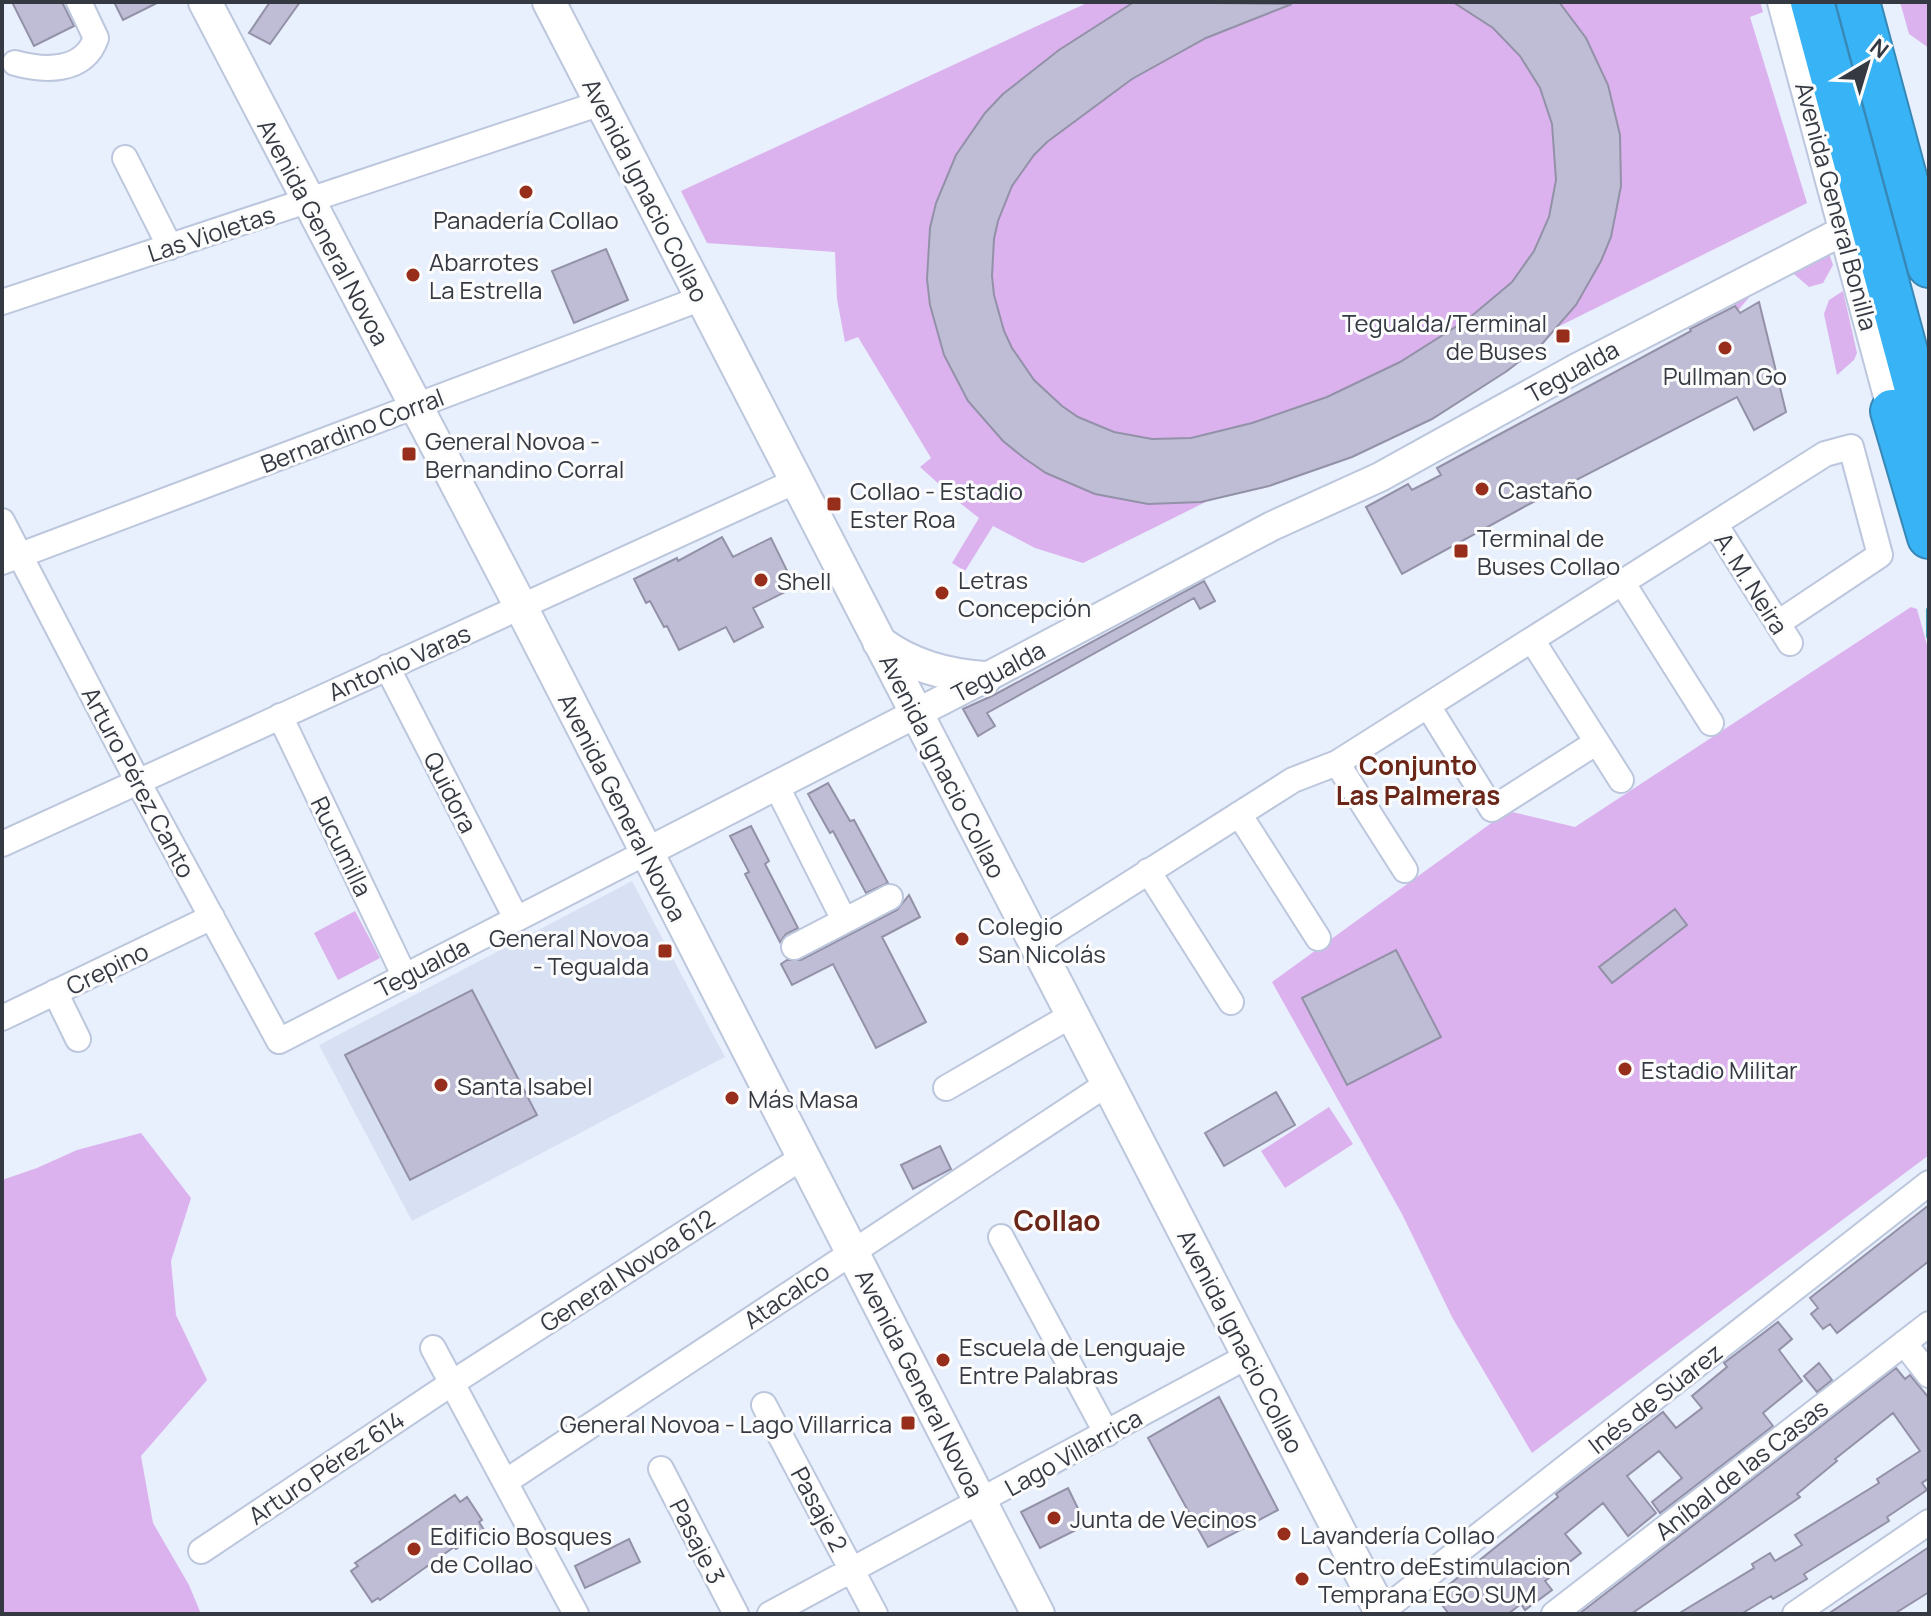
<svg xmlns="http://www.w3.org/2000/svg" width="1931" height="1616" font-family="Manrope,sans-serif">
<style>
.built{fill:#d8e1f3}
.green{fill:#dbb2ee}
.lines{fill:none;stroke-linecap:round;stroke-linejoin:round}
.stream{stroke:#41a8bb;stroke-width:6}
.building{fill:#bfbdd5;stroke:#9391a8;stroke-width:2}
.minor-casing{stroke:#bcc7dd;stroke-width:28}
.tertiary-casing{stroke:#bcc7dd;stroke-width:32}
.secondary-casing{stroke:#bcc7dd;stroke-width:36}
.motorway-casing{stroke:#3788b6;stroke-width:46}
.minor{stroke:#fff;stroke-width:24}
.tertiary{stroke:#fff;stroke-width:28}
.secondary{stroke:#fff;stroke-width:32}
.motorway{stroke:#38b3f5;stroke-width:42}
.poi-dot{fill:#972e1b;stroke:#fcfcfc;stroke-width:3}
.labels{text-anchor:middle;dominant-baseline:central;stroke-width:6;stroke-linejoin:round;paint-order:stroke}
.street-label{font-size:24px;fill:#343942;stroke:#fcfcfc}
.poi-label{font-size:24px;fill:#343942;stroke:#fcfcfc;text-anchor:start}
.neighbourhood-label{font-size:26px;font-weight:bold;fill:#692619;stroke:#fcfcfc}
.quarter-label{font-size:28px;font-weight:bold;fill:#692619;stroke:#fcfcfc}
</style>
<rect width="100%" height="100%" fill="#e8effd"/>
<!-- built -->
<path class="built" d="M 632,881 L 725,1057 L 412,1221 L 319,1045 Z"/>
<!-- green -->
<path class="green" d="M 1089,2 L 1760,2 L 1763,12 L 1750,17 L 1807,203 L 1083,563 L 1035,548 L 993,526 L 965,571 L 952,563 L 979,518 L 960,503 L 920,467 L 931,458 L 858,337 L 845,342 L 837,299 L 835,252 L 707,243 L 681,191 Z
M 1900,2 L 1929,2 L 1929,48 L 1909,34 Z
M 1817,247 L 1828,250 L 1833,265 L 1823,283 L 1809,287 L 1787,268 L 1759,283 L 1759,286 L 1734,315 L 1732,317 L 1736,312 L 1735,305 L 1728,300 L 1722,301 Z
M 1843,291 L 1857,353 L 1854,360 L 1837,375 L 1824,314 L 1829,300 Z
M 1911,607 L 1917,609 L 1929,652 L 1929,1155 L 1532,1453 L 1452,1317 L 1402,1214 L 1272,982 L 1508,811 L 1575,827 Z
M 355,911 L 380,958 L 338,980 L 314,933 Z
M 1329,1107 L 1353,1144 L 1285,1188 L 1261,1151 Z
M 141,1133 L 191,1198 L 171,1261 L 176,1315 L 207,1380 L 141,1456 L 153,1523 L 189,1585 L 201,1614 L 2,1614 L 2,1180 L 37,1168 L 77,1150 Z"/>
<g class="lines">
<!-- stream -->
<path class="stream" d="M 1929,610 L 1929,636"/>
</g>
<!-- building -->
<path class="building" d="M 12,2 L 62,2 L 74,26 L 34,46 Z
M 114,2 L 159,2 L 123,20 Z
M 270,2 L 300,2 L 270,44 L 249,33 Z
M 1134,2 L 1292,4 L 1206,38 L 1132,79 L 1047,142 L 1034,155 L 1012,186 L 998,221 L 994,239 L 992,276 L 994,295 L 1004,331 L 1012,348 L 1034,380 L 1062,406 L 1078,417 L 1114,432 L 1152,439 L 1191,438 L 1252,423 L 1327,397 L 1400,362 L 1468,319 L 1512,282 L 1534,251 L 1549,217 L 1556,180 L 1552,124 L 1540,88 L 1520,56 L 1493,28 L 1453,2 L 1559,2 L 1586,38 L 1608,85 L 1620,135 L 1621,186 L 1611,237 L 1601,261 L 1576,305 L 1542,344 L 1507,371 L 1432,419 L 1352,457 L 1269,486 L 1201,502 L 1148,504 L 1095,494 L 1046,473 L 1024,458 L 1003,441 L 968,401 L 944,355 L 930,305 L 927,279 L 930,228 L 936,203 L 956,155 L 985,113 L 1003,94 L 1059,50 Z
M 606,249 L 628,300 L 574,323 L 552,271 Z
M 1759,302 L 1786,412 L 1754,430 L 1737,397 L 1522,508 L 1402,574 L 1366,507 L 1408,484 L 1412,490 L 1441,475 L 1437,468 L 1691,331 L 1690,329 L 1735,306 L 1740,313 Z
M 722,537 L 733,557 L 771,538 L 795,587 L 753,608 L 763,627 L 734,642 L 726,627 L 679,650 L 667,626 L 664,627 L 650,601 L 646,603 L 634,579 L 677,558 L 678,561 Z
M 1204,581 L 1215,601 L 1200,609 L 1194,598 L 987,713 L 995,726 L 978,736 L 963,709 L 994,695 Z
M 828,783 L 850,821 L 854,820 L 888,883 L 866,893 L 833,831 L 830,833 L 808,794 Z
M 751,826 L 769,861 L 765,864 L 798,928 L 786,934 L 780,942 L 745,874 L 749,872 L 730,836 Z
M 909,895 L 920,917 L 882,937 L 926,1022 L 876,1048 L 833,964 L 792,985 L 781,964 L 787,960 L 801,960 L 897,910 Z
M 1675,909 L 1687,925 L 1612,983 L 1599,967 Z
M 1396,950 L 1441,1037 L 1347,1085 L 1302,998 Z
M 472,990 L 537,1115 L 410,1180 L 345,1055 Z
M 1276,1092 L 1295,1125 L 1224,1166 L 1205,1133 Z
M 940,1146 L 951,1169 L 913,1189 L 901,1165 Z
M 1929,1205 L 1929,1261 L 1837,1333 L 1830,1324 L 1823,1329 L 1811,1314 L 1818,1308 L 1810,1298 Z
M 1778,1322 L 1792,1339 L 1779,1350 L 1802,1381 L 1763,1413 L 1773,1426 L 1660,1513 L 1652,1502 L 1682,1478 L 1659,1451 L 1627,1476 L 1656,1513 L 1628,1536 L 1603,1503 L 1565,1534 L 1581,1553 L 1545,1581 L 1552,1590 L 1525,1610 L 1521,1604 L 1508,1614 L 1449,1614 L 1435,1596 L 1558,1497 L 1556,1494 L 1663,1412 L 1676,1428 L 1702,1408 L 1692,1396 L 1727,1367 L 1724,1363 Z
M 1819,1363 L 1832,1380 L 1817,1392 L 1804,1376 Z
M 1896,1368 L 1905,1379 L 1910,1375 L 1929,1398 L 1929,1478 L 1922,1483 L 1927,1490 L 1887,1517 L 1889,1521 L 1804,1574 L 1807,1579 L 1773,1599 L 1771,1596 L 1741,1614 L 1678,1614 L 1754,1568 L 1752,1564 L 1770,1553 L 1775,1561 L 1802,1545 L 1795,1535 L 1879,1483 L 1877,1479 L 1920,1451 L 1893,1413 L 1835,1459 L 1837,1461 L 1797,1494 L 1800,1497 L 1631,1614 L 1579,1614 Z
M 1219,1397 L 1278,1510 L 1208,1547 L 1148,1438 Z
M 1068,1488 L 1086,1525 L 1040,1548 L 1021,1512 Z
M 455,1495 L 460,1502 L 467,1497 L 482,1520 L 479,1522 L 484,1530 L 456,1549 L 454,1547 L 380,1600 L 378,1598 L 372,1602 L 351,1571 L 358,1566 L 355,1563 Z
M 629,1539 L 640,1562 L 585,1588 L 575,1566 Z
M 1929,1547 L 1929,1592 L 1894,1614 L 1828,1614 Z"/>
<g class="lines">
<!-- minor casing -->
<g class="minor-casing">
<path id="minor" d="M 15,63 C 44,71 84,73 96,38 L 79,2
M 125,158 L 170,247
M 2,302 L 601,103
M 2,521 L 137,780 L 279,1041 L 645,853
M 1715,524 L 1790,643
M 2,562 L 702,298
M 1622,582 L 1711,723
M 1532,640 L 1621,780
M 387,667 L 516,918
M 1428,706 L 1492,809 L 1597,742
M 280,716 L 404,975
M 1337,763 L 1405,870
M 776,785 L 844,920
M 1239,814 L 1318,938
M 2,844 L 796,481
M 1148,871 L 1231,1002
M 1035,944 L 1293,780 L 1337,763 L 1825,454 L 1851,447 L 1880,555 L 1778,623
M 794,947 L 890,897
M 55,992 L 78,1039
M 2,1018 L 212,917
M 946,1088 L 1072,1015
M 1001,1237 L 1107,1434
M 1904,1343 L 1929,1375
M 433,1348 L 576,1614
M 764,1405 L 875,1614
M 661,1469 L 736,1614
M 505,1482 L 1107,1084
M 201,1551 L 452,1383 L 803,1157
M 1381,1612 L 1929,1183
M 770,1614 L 1248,1356
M 1554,1614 L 1929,1324
M 1795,1614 L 1929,1522"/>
</g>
<!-- tertiary casing -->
<g class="tertiary-casing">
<path id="tertiary" d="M 1782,2 L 1892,411
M 645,853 L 985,678 L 1272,526 L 1380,477 L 1575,369 L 1843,231"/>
</g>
<!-- secondary casing -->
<g class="secondary-casing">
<path id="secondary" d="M 205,2 L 521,607 L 1038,1614
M 549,2 L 1382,1614
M 879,642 C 911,666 946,675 985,678"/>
</g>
<!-- motorway casing -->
<g class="motorway-casing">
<path id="motorway" d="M 1812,2 L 1929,437
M 1858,2 L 1929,266
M 1892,411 L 1929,537"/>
</g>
<!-- minor -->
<use href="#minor" class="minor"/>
<!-- tertiary -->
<use href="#tertiary" class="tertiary"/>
<!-- secondary -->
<use href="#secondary" class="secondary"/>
<!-- motorway -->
<use href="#motorway" class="motorway"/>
</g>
<!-- markers -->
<g class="poi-dot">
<circle cx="526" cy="192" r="8"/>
<circle cx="413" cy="275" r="8"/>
<rect x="1555" y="328" width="16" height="16" rx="4"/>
<circle cx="1725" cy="348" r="8"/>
<rect x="401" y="446" width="16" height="16" rx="4"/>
<circle cx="1482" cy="489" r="8"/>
<rect x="826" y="496" width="16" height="16" rx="4"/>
<rect x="1453" y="543" width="16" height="16" rx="4"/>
<circle cx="761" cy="580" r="8"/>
<circle cx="942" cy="593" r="8"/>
<circle cx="962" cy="939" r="8"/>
<rect x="657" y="943" width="16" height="16" rx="4"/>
<circle cx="1625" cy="1069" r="8"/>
<circle cx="441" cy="1085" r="8"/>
<circle cx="732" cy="1098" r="8"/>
<circle cx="943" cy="1360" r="8"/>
<rect x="900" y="1415" width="16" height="16" rx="4"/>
<circle cx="1054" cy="1518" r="8"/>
<circle cx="1284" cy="1534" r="8"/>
<circle cx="414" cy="1549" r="8"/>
<circle cx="1302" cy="1579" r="8"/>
</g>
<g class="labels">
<!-- street labels -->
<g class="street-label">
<text transform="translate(646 190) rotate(63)">Avenida Ignacio Collao</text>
<text transform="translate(1837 206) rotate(75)">Avenida General Bonilla</text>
<text transform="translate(324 232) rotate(62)">Avenida General Novoa</text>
<text transform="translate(211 233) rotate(-18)">Las Violetas</text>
<text transform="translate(1572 371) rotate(-29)">Tegualda</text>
<text transform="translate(352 430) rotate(-21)">Bernardino Corral</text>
<text transform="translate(1752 583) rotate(58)">A. M. Neira</text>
<text transform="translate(399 662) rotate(-24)">Antonio Varas</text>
<text transform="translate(998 671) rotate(-28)">Tegualda</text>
<text transform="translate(943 766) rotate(63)">Avenida Ignacio Collao</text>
<text transform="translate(139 782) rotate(62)">Arturo Pérez Canto</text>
<text transform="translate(451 792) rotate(63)">Quidora</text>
<text transform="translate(623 807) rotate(63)">Avenida General Novoa</text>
<text transform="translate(342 846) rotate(64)">Rucumilla</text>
<text transform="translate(422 967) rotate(-27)">Tegualda</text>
<text transform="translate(107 968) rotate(-26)">Crepino</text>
<text transform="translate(627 1270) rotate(-33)">General Novoa 612</text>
<text transform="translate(786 1295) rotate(-34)">Atacalco</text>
<text transform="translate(1241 1341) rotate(63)">Avenida Ignacio Collao</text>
<text transform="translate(920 1383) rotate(63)">Avenida General Novoa</text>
<text transform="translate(1655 1398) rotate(-38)">Inés de Súarez</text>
<text transform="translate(1073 1452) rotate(-29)">Lago Villarrica</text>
<text transform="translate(326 1467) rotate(-34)">Arturo Pérez 614</text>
<text transform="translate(1741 1469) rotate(-38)">Aníbal de las Casas</text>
<text transform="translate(820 1509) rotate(62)">Pasaje 2</text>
<text transform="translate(698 1541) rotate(63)">Pasaje 3</text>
</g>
<!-- poi labels -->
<g class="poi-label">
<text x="526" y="219" text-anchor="middle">Panadería Collao</text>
<text x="429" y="261">Abarrotes<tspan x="429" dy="28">La Estrella</tspan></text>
<text x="1547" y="322" text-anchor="end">Tegualda/Terminal<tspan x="1547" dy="28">de Buses</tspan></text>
<text x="1725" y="375" text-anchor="middle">Pullman Go</text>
<text x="425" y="440">General Novoa -<tspan x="425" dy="28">Bernandino Corral</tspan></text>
<text x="1498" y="489">Castaño</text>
<text x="850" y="490">Collao - Estadio<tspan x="850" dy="28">Ester Roa</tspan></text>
<text x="1477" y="537">Terminal de<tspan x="1477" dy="28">Buses Collao</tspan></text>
<text x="958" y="579">Letras<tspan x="958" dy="28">Concepción</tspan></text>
<text x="777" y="580">Shell</text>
<text x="978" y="925">Colegio<tspan x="978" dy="28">San Nicolás</tspan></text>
<text x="649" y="937" text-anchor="end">General Novoa<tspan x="649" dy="28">- Tegualda</tspan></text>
<text x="1641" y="1069">Estadio Militar</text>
<text x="457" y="1085">Santa Isabel</text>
<text x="748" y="1098">Más Masa</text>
<text x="959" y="1346">Escuela de Lenguaje<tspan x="959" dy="28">Entre Palabras</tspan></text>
<text x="892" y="1423" text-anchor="end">General Novoa - Lago Villarrica</text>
<text x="1070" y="1518">Junta de Vecinos</text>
<text x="1300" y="1534">Lavandería Collao</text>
<text x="430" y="1535">Edificio Bosques<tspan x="430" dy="28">de Collao</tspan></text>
<text x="1318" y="1565">Centro deEstimulacion<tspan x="1318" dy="28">Temprana EGO SUM</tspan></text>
</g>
<!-- neighbourhood labels -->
<g class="neighbourhood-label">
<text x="1418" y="765">Conjunto<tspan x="1418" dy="30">Las Palmeras</tspan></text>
</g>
<!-- quarter labels -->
<g class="quarter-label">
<text x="1057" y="1220">Collao</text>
</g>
</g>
<!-- border -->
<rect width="1931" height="1616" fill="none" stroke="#343942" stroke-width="8"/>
<!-- north arrow -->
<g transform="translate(1867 64) rotate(38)" stroke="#fcfcfc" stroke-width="6" paint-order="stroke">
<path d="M0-6L14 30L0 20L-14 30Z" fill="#343942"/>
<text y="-12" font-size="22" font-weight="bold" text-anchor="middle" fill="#343942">N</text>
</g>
</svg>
